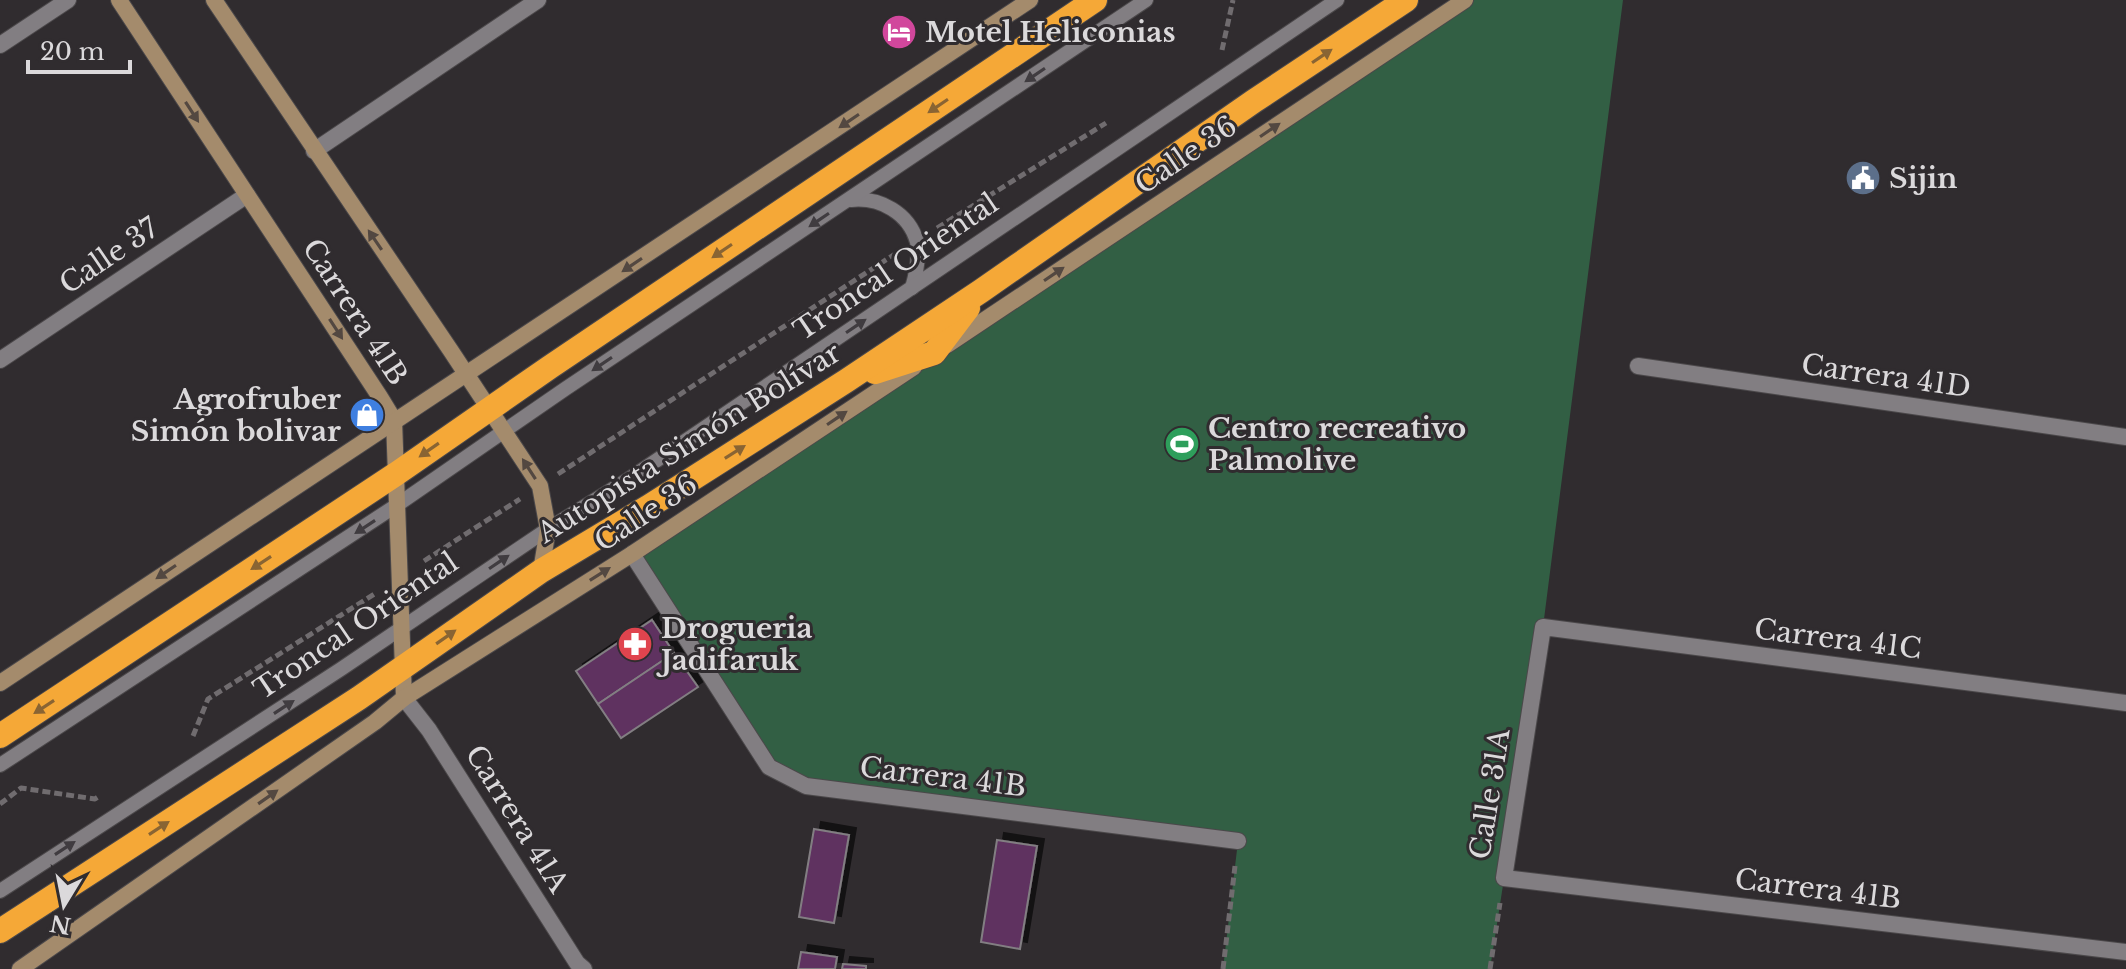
<svg xmlns="http://www.w3.org/2000/svg" width="2126" height="969" font-family="'Libre Baskerville',serif">
  <style>
    .green { fill: #325f44 }
    .building { fill: #5e3060; stroke: #827e82; stroke-width: 2; filter: url(#shadow) }
    .lines { fill: none; stroke-linecap: round; stroke-linejoin: round }
    .lane-casing { stroke: #4b484a; stroke-width: 16 }
    .street-casing { stroke: #4b484a; stroke-width: 18 }
    .secondary-casing { stroke: #4b484a; stroke-width: 18 }
    .highway-casing { stroke: #4b484a; stroke-width: 26 }
    .path { stroke: #706c6f; stroke-width: 5; stroke-dasharray: 8 4; stroke-linecap: butt }
    .lane { stroke: #827e82; stroke-width: 14 }
    .street { stroke: #827e82; stroke-width: 16 }
    .secondary { stroke: #a48b6c; stroke-width: 16 }
    .highway { stroke: #f5a837; stroke-width: 24 }
    .oneway { fill: #896433 }
    .oneway2 { fill: #403c40 }
    .oneway3 { fill: #534841 }
    .labels { text-anchor: middle; dominant-baseline: central; stroke-width: 6; stroke-linejoin: round; paint-order: stroke }
    .poi-label { font-size: 28px; font-weight: bold; fill: #dbd9db; stroke: #302c2f; text-anchor: start }
    .street-label { font-size: 28px; fill: #dbd9db; stroke: #302c2f }
  </style>
  <defs>
    <filter id="shadow"><feDropShadow dx="7" dy="-7" stdDeviation="0" flood-color="#0009"/></filter>
  </defs>
  <rect width="100%" height="100%" fill="#302c2f"/>
  <path class="green" d="M1465,0H1623L1543,627L1490,969H1223L1238,841L806,786L769,767L632,554Z"/>
  <g class="building">
    <path d="M652,620L674,653L598,704L576,671Z"/>
    <path d="M674,653L698,687L621,738L598,704Z"/>
    <path d="M814,829L849,835L834,923L799,917Z"/>
    <path d="M997,840L1037,846L1020,949L981,942Z"/>
    <path d="M801,952L837,957L835,969H798Z"/>
    <path d="M843,964L866,966V969H842Z"/>
  </g>
  <g class="lines">
    <defs>
      <g id="lane">
        <path d="M851,200C880,197 909,213 917,242C920,257 916,274 912,288"/>
        <path d="M0,765L397,505L565,389L1146,0"/>
        <path d="M0,891L341,669L548,529L629,479L1337,0"/>
      </g>
      <g id="street">
        <path d="M0,45L68,0"/>
        <path d="M314,151L538,0"/>
        <path d="M0,360L247,195"/>
        <path d="M1638,366L2126,437"/>
        <path d="M632,554L769,767L806,786L1238,841"/>
        <path d="M404,698L429,730L577,963L584,969"/>
        <path d="M2126,703L1543,627L1504,878L2126,952"/>
      </g>
      <g id="secondary">
        <path d="M119,0L380,397L394,420L404,698"/>
        <path d="M214,0L451,351L540,486L548,529L541,571"/>
        <path d="M947,345L1465,0"/>
        <path d="M0,683C342,453 687,228 1030,0"/>
        <path d="M20,969L375,722L404,698L632,554L914,367"/>
      </g>
      <g id="highway">
        <path d="M875,372L934,353L968,308"/>
        <path d="M0,736L396,474L550,367L1095,0"/>
        <path d="M0,931L359,698L541,571L648,507L846,381L981,291L1254,101L1406,0"/>
      </g>
    </defs>
    <use href="#lane" class="lane-casing"/>
    <use href="#street" class="street-casing"/>
    <use href="#secondary" class="secondary-casing"/>
    <use href="#highway" class="highway-casing"/>
    <g class="path">
      <path d="M1222,50L1233,0"/>
      <path d="M937,228L1106,123"/>
      <path d="M558,474L895,254"/>
      <path d="M424,561L520,499"/>
      <path d="M193,736L208,699L376,593"/>
      <path d="M0,804L21,788L95,799L98,797"/>
      <path d="M1223,969L1235,866"/>
      <path d="M1490,969L1500,903"/>
    </g>
    <use href="#lane" class="lane"/>
    <use href="#street" class="street"/>
    <use href="#secondary" class="secondary"/>
    <use href="#highway" class="highway"/>
  </g>
  <defs><path id="oneway-solid" d="M-6-.8H1V-3.2L6.5 0L1 3.2V.8H-6Z" transform="scale(2)"/></defs>
  <g class="oneway">
    <use href="#oneway-solid" transform="translate(1322 56) rotate(-34)"/>
    <use href="#oneway-solid" transform="translate(938 106) rotate(146)"/>
    <use href="#oneway-solid" transform="translate(722 251) rotate(146)"/>
    <use href="#oneway-solid" transform="translate(429 450) rotate(145)"/>
    <use href="#oneway-solid" transform="translate(735 452) rotate(-32)"/>
    <use href="#oneway-solid" transform="translate(261 563) rotate(147)"/>
    <use href="#oneway-solid" transform="translate(446 637) rotate(-35)"/>
    <use href="#oneway-solid" transform="translate(44 707) rotate(147)"/>
    <use href="#oneway-solid" transform="translate(159 828) rotate(-33)"/>
  </g>
  <g class="oneway2">
    <use href="#oneway-solid" transform="translate(1035 75) rotate(146)"/>
    <use href="#oneway-solid" transform="translate(819 220) rotate(146)"/>
    <use href="#oneway-solid" transform="translate(856 326) rotate(-34)"/>
    <use href="#oneway-solid" transform="translate(602 364) rotate(146)"/>
    <use href="#oneway-solid" transform="translate(365 527) rotate(147)"/>
    <use href="#oneway-solid" transform="translate(499 562) rotate(-34)"/>
    <use href="#oneway-solid" transform="translate(284 707) rotate(-33)"/>
    <use href="#oneway-solid" transform="translate(65 848) rotate(-33)"/>
  </g>
  <g class="oneway3">
    <use href="#oneway-solid" transform="translate(192 112) rotate(57)"/>
    <use href="#oneway-solid" transform="translate(849 121) rotate(146)"/>
    <use href="#oneway-solid" transform="translate(1270 130) rotate(-34)"/>
    <use href="#oneway-solid" transform="translate(375 240) rotate(-124)"/>
    <use href="#oneway-solid" transform="translate(632 265) rotate(146)"/>
    <use href="#oneway-solid" transform="translate(1054 274) rotate(-34)"/>
    <use href="#oneway-solid" transform="translate(336 329) rotate(57)"/>
    <use href="#oneway-solid" transform="translate(837 418) rotate(-34)"/>
    <use href="#oneway-solid" transform="translate(529 469) rotate(-123)"/>
    <use href="#oneway-solid" transform="translate(166 572) rotate(146)"/>
    <use href="#oneway-solid" transform="translate(600 574) rotate(-32)"/>
    <use href="#oneway-solid" transform="translate(268 797) rotate(-35)"/>
  </g>
  <defs>
    <symbol id="hotel-disc" viewBox="-11 -11 22 22"><circle r="9.5" fill="#d1479c" stroke="#302c2f"/><path d="M-6-4.5h1.5V1H6V5H4.5V3h-9V5H-6ZM-4 0a1.8 1.8 0 1 1 3.6 0ZM.5 0V-2.5h3Q6-2.5 6 0Z" fill="#fff"/></symbol>
    <symbol id="civic-disc" viewBox="-11 -11 22 22"><circle r="9.5" fill="#5c6f8a" stroke="#302c2f"/><path d="M-.6-6.5H3V-4.5H.6V-3L4-1V1h2V6H-6V1h2V-1L-.6-3ZM-1.2 2.5V6h2.4V2.5Z" fill="#fff"/></symbol>
    <symbol id="shop-disc" viewBox="-11 -11 22 22"><circle r="9.5" fill="#3f7fe0" stroke="#302c2f"/><path d="M-5-2.5h2.3a2.7 3.5 0 0 1 5.4 0H5L5.5 6h-11ZM-1.5-2.5h3a1.5 2.3 0 0 0-3 0Z" fill="#fff"/></symbol>
    <symbol id="stadium-disc" viewBox="-11 -11 22 22"><circle r="9.5" fill="#2e9e5b" stroke="#302c2f"/><path d="M0-5a6.5 5 0 1 0 0 10a6.5 5 0 1 0 0-10ZM-3.5-1.8h7v3.6h-7Z" fill="#fff"/></symbol>
    <symbol id="pharmacy-disc" viewBox="-11 -11 22 22"><circle r="9.5" fill="#e0444e" stroke="#302c2f"/><path d="M-2-6h4v4h4v4h-4v4h-4v-4h-4v-4h4Z" fill="#fff"/></symbol>
  </defs>
  <g fill-rule="evenodd">
    <use href="#hotel-disc" x="879" y="12" width="40" height="40"/>
    <use href="#civic-disc" x="1843" y="158" width="40" height="40"/>
    <use href="#shop-disc" x="347" y="395" width="40" height="40"/>
    <use href="#stadium-disc" x="1162" y="424" width="40" height="40"/>
    <use href="#pharmacy-disc" x="615" y="624" width="40" height="40"/>
  </g>
  <g class="labels">
    <g class="poi-label">
      <text x="925" y="32">Motel Heliconias</text>
      <text x="1889" y="178">Sijin</text>
      <text x="341" y="399" text-anchor="end">Agrofruber<tspan x="341" dy="32">Simón bolivar</tspan></text>
      <text x="1208" y="428">Centro recreativo<tspan x="1208" dy="32">Palmolive</tspan></text>
      <text x="661" y="628">Drogueria<tspan x="661" dy="32">Jadifaruk</tspan></text>
    </g>
    <g class="street-label">
      <text transform="translate(1186 155) rotate(-34)">Calle 36</text>
      <text transform="translate(109 256) rotate(-34)">Calle 37</text>
      <text transform="translate(896 267) rotate(-34)">Troncal Oriental</text>
      <text transform="translate(355 312) rotate(57)">Carrera 41B</text>
      <text transform="translate(1886 376) rotate(8)">Carrera 41D</text>
      <text transform="translate(689 443) rotate(-32)">Autopista Simón Bolívar</text>
      <text transform="translate(646 513) rotate(-33)">Calle 36</text>
      <text transform="translate(356 626) rotate(-34)">Troncal Oriental</text>
      <text transform="translate(1838 639) rotate(7)">Carrera 41C</text>
      <text transform="translate(943 777) rotate(7)">Carrera 41B</text>
      <text transform="translate(1490 794) rotate(-81)">Calle 31A</text>
      <text transform="translate(517 819) rotate(58)">Carrera 41A</text>
      <text transform="translate(1818 889) rotate(7)">Carrera 41B</text>
    </g>
  </g>
  <g transform="translate(64 905) rotate(190)" stroke="#302c2f" stroke-width="6" paint-order="stroke">
  <path d="M0-6L14 30L0 20L-14 30Z" fill="#dbd9db"/>
  <text y="-12" font-size="22" font-weight="bold" text-anchor="middle" fill="#dbd9db">N</text>
  </g>
  <path d="M28 60v12h102v-12" fill="none" stroke="#dbd9db" stroke-width="4"/>
  <text x="40" y="60" font-size="24" fill="#dbd9db" stroke="#302c2f" stroke-width="6" paint-order="stroke">20 m</text>
</svg>
